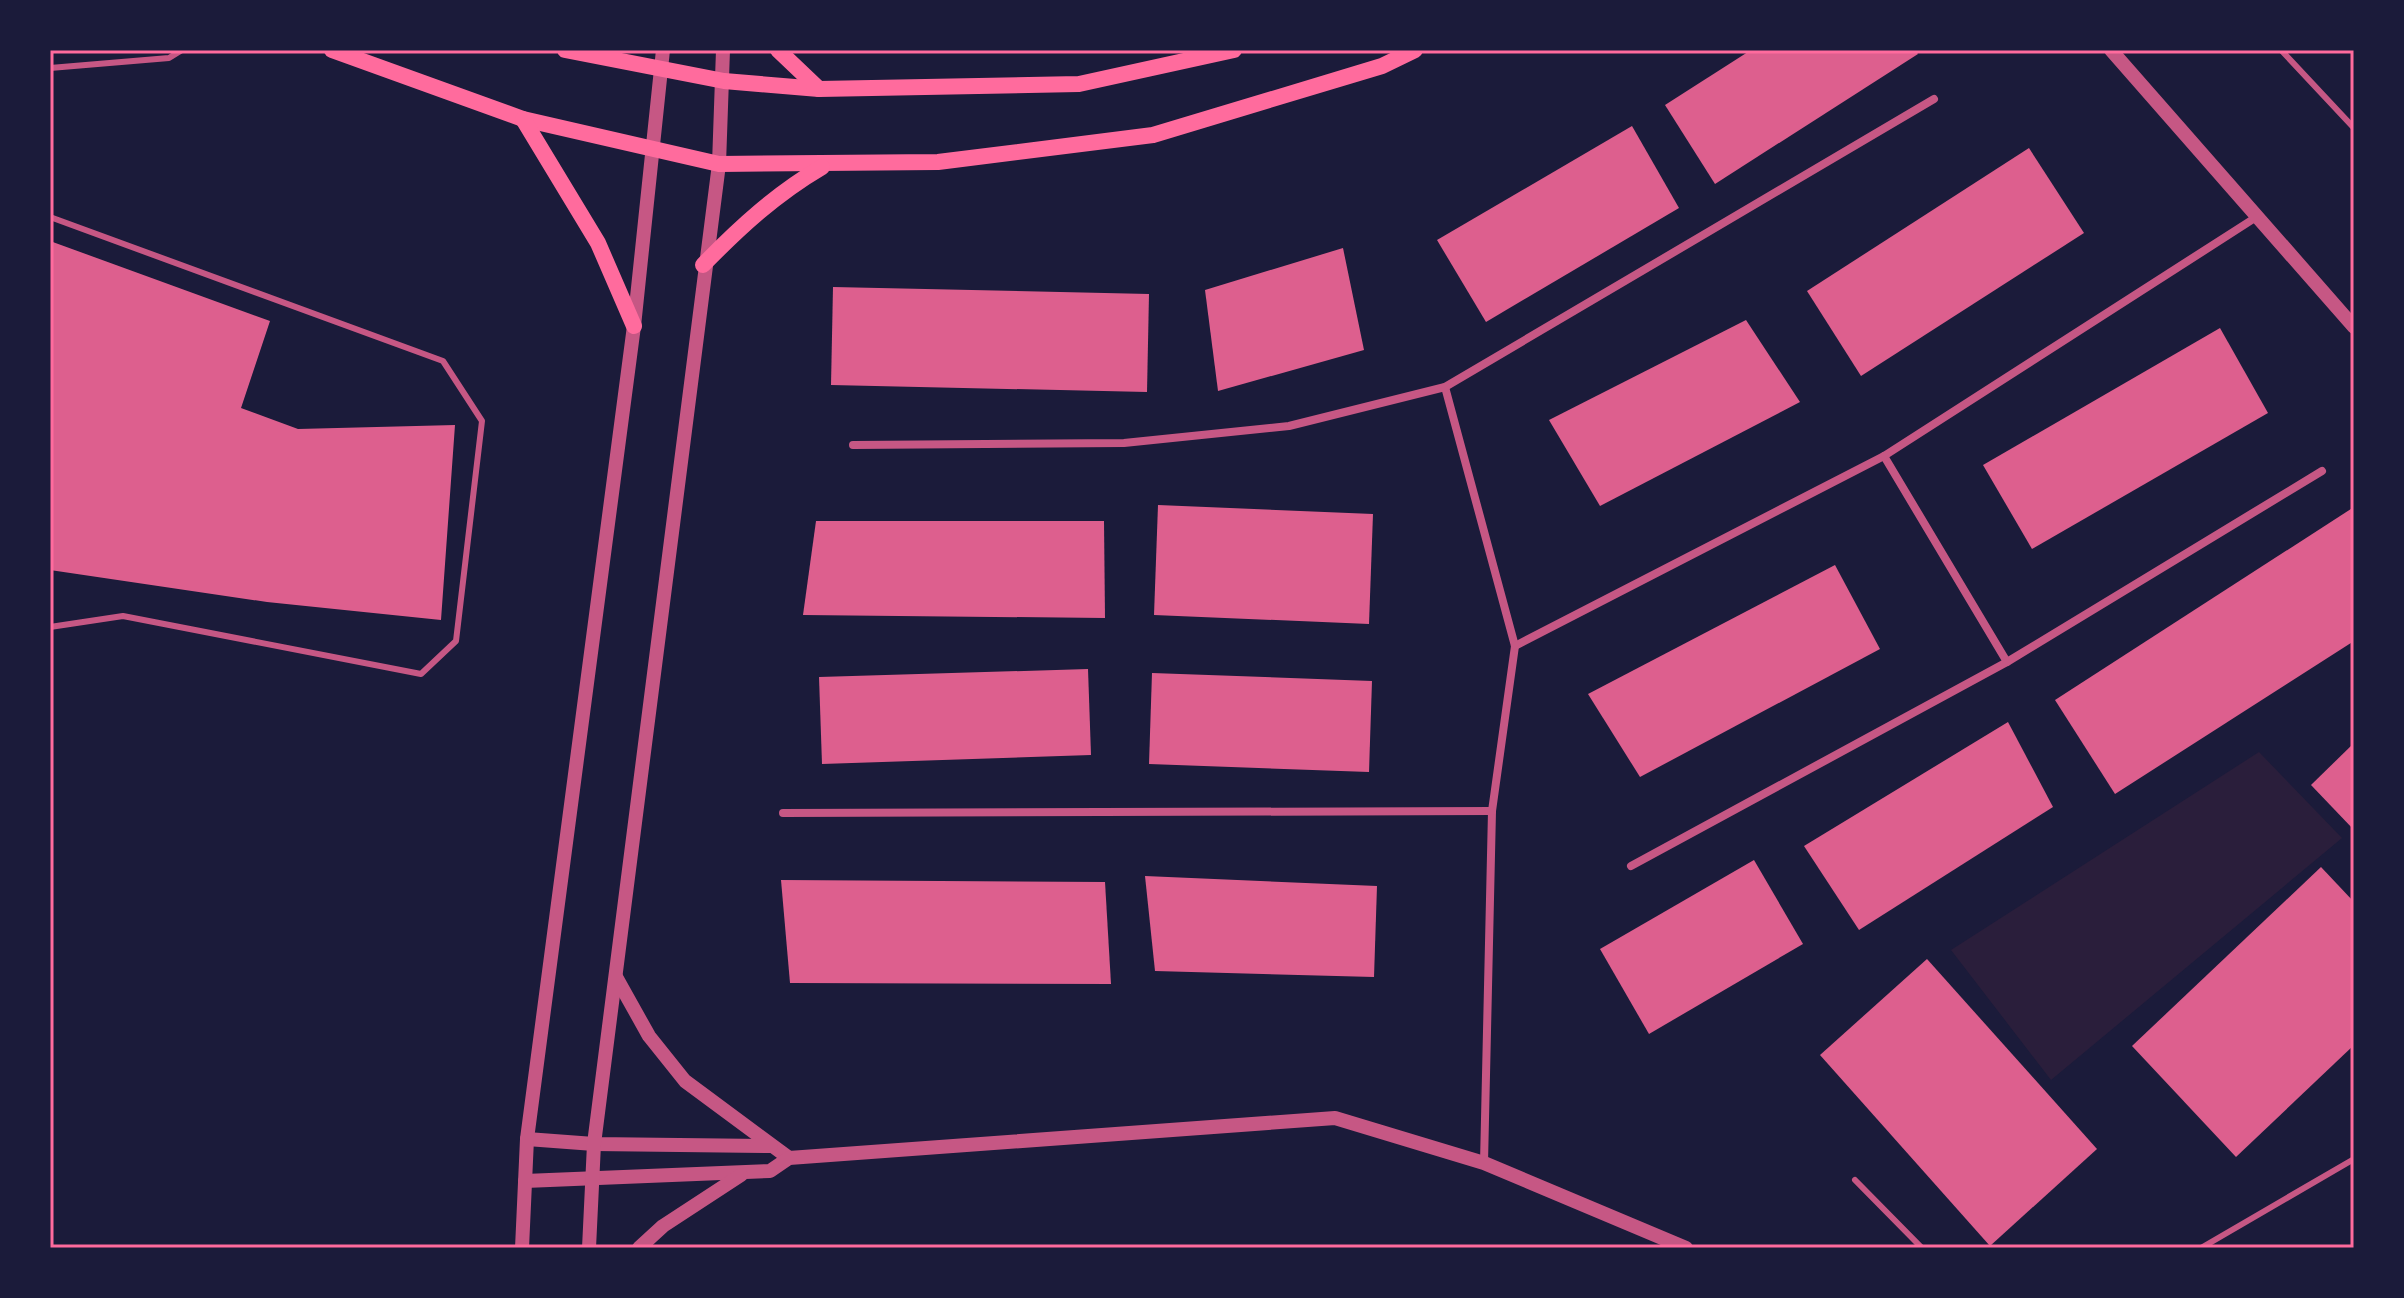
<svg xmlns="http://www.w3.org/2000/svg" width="2404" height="1298" font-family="'Varela Round',sans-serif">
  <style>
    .green { fill: #2a1e3b }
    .building { fill: #dd5f8e }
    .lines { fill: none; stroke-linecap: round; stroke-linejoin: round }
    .service { stroke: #c65784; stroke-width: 6 }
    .minor { stroke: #c65784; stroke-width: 8 }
    .tertiary { stroke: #c65784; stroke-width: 14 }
    .secondary { stroke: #ff6b9d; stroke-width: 16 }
    .neatline { fill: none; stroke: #ff6b9d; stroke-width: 3 }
  </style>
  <rect width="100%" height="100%" fill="#1b1b3a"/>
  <path class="green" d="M2259,752L2342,838L2051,1080L1951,950Z"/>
  <g class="building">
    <path d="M1751,50H1915L1918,54L1715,184L1665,105Z"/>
    <path d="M1632,126L1679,208L1486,322L1437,240Z"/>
    <path d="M2029,148L2084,233L1861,376L1807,291Z"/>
    <path d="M50,241L270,321L241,408L298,429L455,425L441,620L267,602L50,570Z"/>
    <path d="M1343,248L1364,350L1218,391L1205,290Z"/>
    <path d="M833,287L1149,294L1147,392L831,385Z"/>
    <path d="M1746,320L1800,402L1600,506L1549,420Z"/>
    <path d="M2220,328L2268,413L2032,549L1983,465Z"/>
    <path d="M1158,505L1373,514L1369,624L1154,615Z"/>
    <path d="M2354,507V641L2115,794L2055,700Z"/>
    <path d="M816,521H1104L1105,618L803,615Z"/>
    <path d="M1835,565L1880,649L1640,777L1588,694Z"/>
    <path d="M1088,669L1091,755L822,764L819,677Z"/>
    <path d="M1152,673L1372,681L1369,772L1149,764Z"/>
    <path d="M2008,722L2053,807L1859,930L1804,846Z"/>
    <path d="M2354,743V830L2311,785Z"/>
    <path d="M1754,860L1803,944L1649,1034L1600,949Z"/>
    <path d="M2321,867L2354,902V1045L2236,1157L2132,1046Z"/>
    <path d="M1145,876L1377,886L1374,977L1155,971Z"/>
    <path d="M781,880L1105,882L1111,984L790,983Z"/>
    <path d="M1927,959L2097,1149L1990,1246L1820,1055Z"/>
  </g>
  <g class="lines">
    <g class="service">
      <path d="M2281,50L2354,128"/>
      <path d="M50,68L169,58L182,50"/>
      <path d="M50,217L443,361L482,421L456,641L421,674L123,616L50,627"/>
      <path d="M1855,1180L1922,1248"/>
      <path d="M2201,1248L2354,1159"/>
    </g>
    <g class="minor">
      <path d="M1445,387L1515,646L1492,811L1484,1163"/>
      <path d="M853,445L1124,443L1289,426L1445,387L1934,99"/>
      <path d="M1884,456L2007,662"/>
      <path d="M1515,646L1884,456L2258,216"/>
      <path d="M783,813L1492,811"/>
      <path d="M1631,866L2007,662L2322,471"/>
    </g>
    <g class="tertiary">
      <path d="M2111,50L2354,327"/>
      <path d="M616,977L649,1036L685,1081L789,1158"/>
      <path d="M527,1139L594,1144L771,1146"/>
      <path d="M525,1181L770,1171L789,1158L1335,1118L1484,1163L1686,1248"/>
      <path d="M522,1248L527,1139L634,326L663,50"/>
      <path d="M589,1248L594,1144L719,164L723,50"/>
      <path d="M639,1248L663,1226L741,1175"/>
    </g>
    <g class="secondary">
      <path d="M332,50L523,119L719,164L938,162L1153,135L1382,66L1415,50"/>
      <path d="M565,50L724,81L819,89L1079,84L1234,50"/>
      <path d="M778,50L819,89"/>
      <path d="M523,119L598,243L634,326"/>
      <path d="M703,265C740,227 776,194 822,167"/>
    </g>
  </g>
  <rect width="2404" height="1298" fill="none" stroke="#1b1b3a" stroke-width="104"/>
  <rect x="52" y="52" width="2300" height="1194" class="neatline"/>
</svg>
